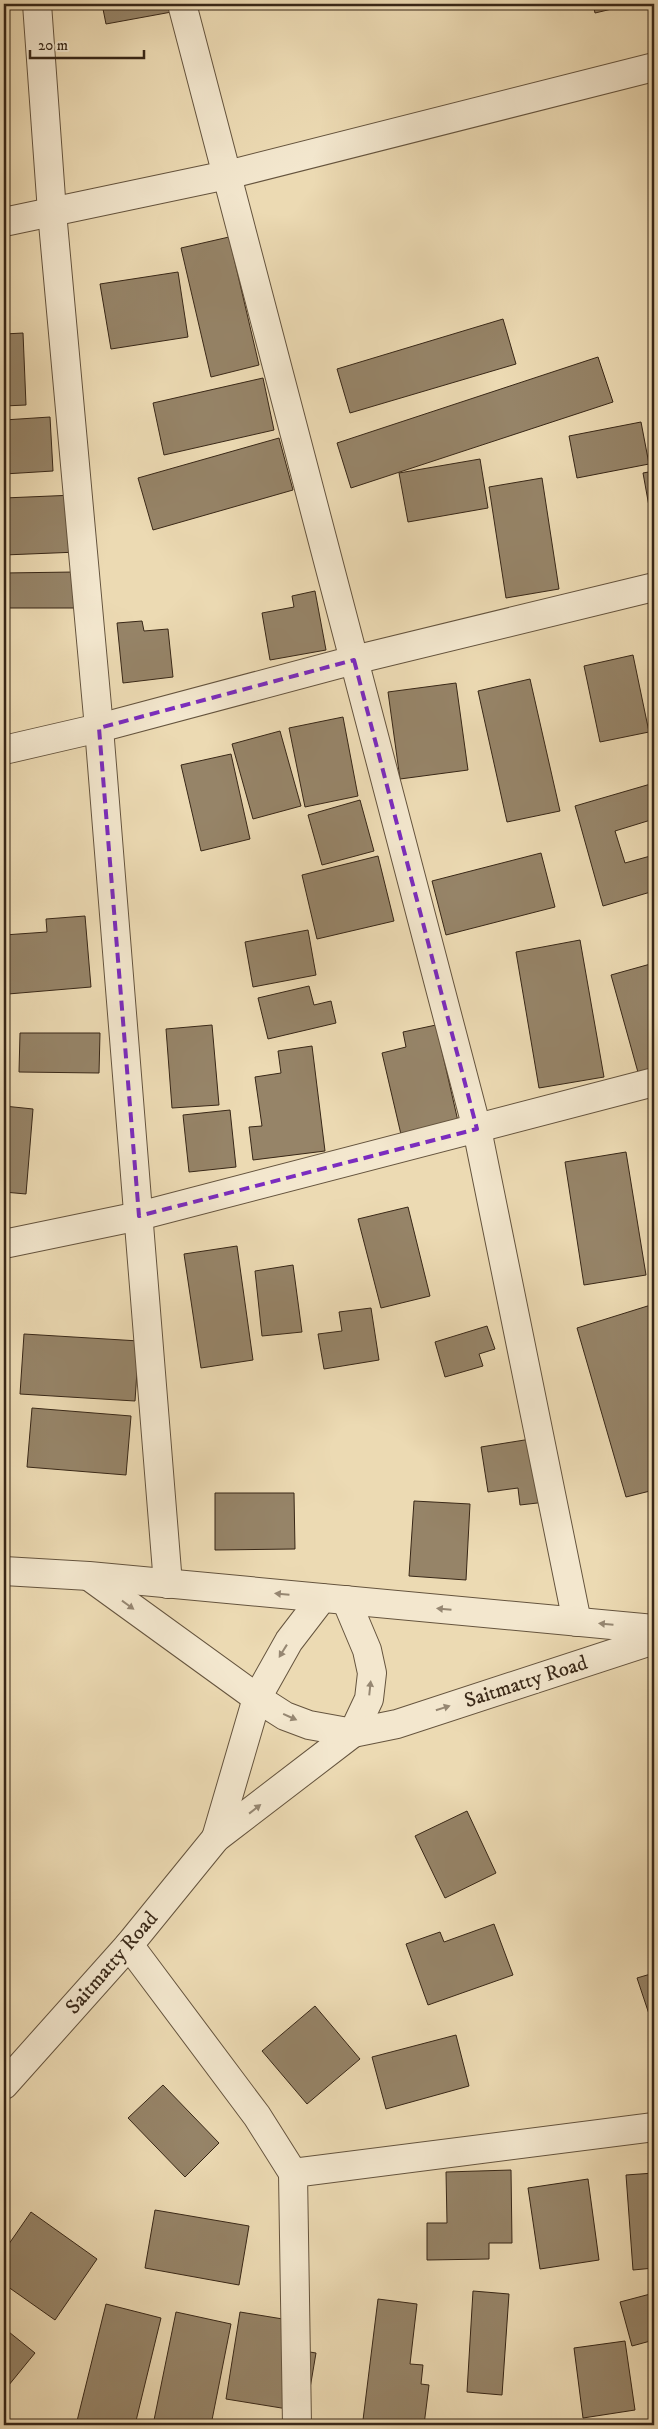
<svg xmlns="http://www.w3.org/2000/svg" width="658" height="2429" font-family="'IM FELL DW Pica',serif">
  <style>
    .building { fill: #968468; stroke: #382717 }
    .lines { fill: none; stroke-linecap: round; stroke-linejoin: round }
    .minor-casing { stroke: #65543e; stroke-width: 30 }
    .tertiary-casing { stroke: #65543e; stroke-width: 30 }
    .minor { stroke: #f3e7ce; stroke-width: 28 }
    .tertiary { stroke: #f3e7ce; stroke-width: 28 }
    .oneway { fill: #968772 }
    .marked { fill: none; stroke: #7b2cbf; stroke-width: 4; stroke-dasharray: 10 6; stroke-linejoin: round }
    .labels { text-anchor: middle; dominant-baseline: central; stroke-width: 5; stroke-linejoin: round; paint-order: stroke }
    .street-label { font-size: 21px; fill: #382717; stroke: #f3e7ce }
  </style>
  <rect width="100%" height="100%" fill="#ecdab3"/>
  <filter id="stains"><feTurbulence type="fractalNoise" baseFrequency=".004" numOctaves="4"/><feColorMatrix values="0 0 0 0 .2 0 0 0 0 .09 0 0 0 0 .02 0 0 0 .5 -.17"/></filter>
  <radialGradient id="worn" r=".72"><stop offset=".6" stop-color="#630" stop-opacity="0"/><stop offset="1" stop-color="#630" stop-opacity=".3"/></radialGradient>
  <g class="building">
    <path d="M102,4H175L177,11L106,24Z"/>
    <path d="M233,4H252L234,9Z"/>
    <path d="M593,4H633L595,13Z"/>
    <path d="M229,237L259,365L211,377L181,248Z"/>
    <path d="M178,272L188,337L111,349L100,284Z"/>
    <path d="M503,319L516,364L350,413L337,369Z"/>
    <path d="M23,333L26,405L4,406V334Z"/>
    <path d="M598,357L613,402L351,488L337,443Z"/>
    <path d="M263,378L274,430L164,455L153,403Z"/>
    <path d="M50,417L53,471L4,474V420Z"/>
    <path d="M641,422L649,464L577,478L569,436Z"/>
    <path d="M279,438L293,490L153,530L138,478Z"/>
    <path d="M480,459L488,508L408,522L399,473Z"/>
    <path d="M654,471V534L643,473Z"/>
    <path d="M542,478L559,589L506,598L489,487Z"/>
    <path d="M75,495L78,552L4,555V498Z"/>
    <path d="M74,572V608H4V573Z"/>
    <path d="M315,591L326,650L270,660L262,613L294,607L292,596Z"/>
    <path d="M142,621L144,631L168,629L173,677L123,683L117,623Z"/>
    <path d="M654,646V676L649,647Z"/>
    <path d="M633,655L649,732L600,742L584,666Z"/>
    <path d="M530,679L560,811L507,822L478,691Z"/>
    <path d="M456,683L468,770L400,779L388,692Z"/>
    <path d="M343,717L358,796L305,807L289,728Z"/>
    <path d="M280,731L301,806L253,819L232,744Z"/>
    <path d="M231,754L250,839L201,851L181,765Z"/>
    <path d="M654,783V819L615,831L625,863L654,855V891L603,906L575,806Z"/>
    <path d="M360,800L374,851L322,865L308,815Z"/>
    <rect x="4" y="832" width="1" height="94"/>
    <path d="M541,853L555,907L446,935L432,881Z"/>
    <path d="M378,856L394,921L317,939L302,875Z"/>
    <path d="M85,916L91,987L8,994L4,935L47,932L46,919Z"/>
    <path d="M308,930L316,975L253,987L245,942Z"/>
    <path d="M580,940L604,1077L539,1088L516,952Z"/>
    <path d="M654,963V1072L639,1076L611,975Z"/>
    <path d="M309,986L314,1005L331,1001L336,1023L268,1039L258,998Z"/>
    <path d="M212,1025L219,1105L172,1108L166,1029Z"/>
    <path d="M436,1025L460,1130L403,1143L382,1053L406,1047L403,1032Z"/>
    <path d="M20,1033H100L99,1073L19,1072Z"/>
    <path d="M312,1046L325,1151L253,1160L249,1127L262,1126L255,1077L281,1073L278,1051Z"/>
    <path d="M4,1106L33,1109L26,1194L4,1192Z"/>
    <path d="M230,1110L236,1167L189,1172L183,1115Z"/>
    <path d="M626,1152L646,1275L584,1285L565,1162Z"/>
    <path d="M408,1207L430,1296L381,1308L358,1219Z"/>
    <path d="M237,1246L253,1360L201,1368L184,1254Z"/>
    <path d="M293,1265L302,1332L262,1336L255,1271Z"/>
    <path d="M654,1304V1490L626,1497L577,1328Z"/>
    <path d="M371,1308L379,1360L324,1369L318,1334L342,1331L339,1312Z"/>
    <path d="M487,1326L495,1349L479,1354L483,1366L445,1377L435,1342Z"/>
    <path d="M24,1334L139,1341L135,1401L20,1394Z"/>
    <path d="M32,1408L131,1416L126,1475L27,1467Z"/>
    <path d="M537,1438L546,1502L520,1505L518,1488L488,1492L481,1447Z"/>
    <path d="M215,1493H294L295,1549L215,1550Z"/>
    <path d="M414,1501L470,1504L466,1580L409,1576Z"/>
    <path d="M467,1811L496,1873L445,1898L415,1836Z"/>
    <path d="M494,1924L513,1975L428,2005L406,1944L440,1932L444,1942Z"/>
    <path d="M654,1973V2029L637,1978Z"/>
    <path d="M315,2006L360,2059L307,2104L262,2051Z"/>
    <path d="M456,2035L469,2086L386,2109L372,2057Z"/>
    <path d="M654,2041V2060L649,2042Z"/>
    <path d="M163,2085L219,2143L185,2177L128,2118Z"/>
    <path d="M511,2170L512,2243H489V2259L427,2260V2223H447L446,2172Z"/>
    <path d="M654,2173V2268L633,2270L626,2175Z"/>
    <path d="M588,2179L599,2260L540,2269L528,2188Z"/>
    <path d="M155,2210L249,2226L239,2285L145,2268Z"/>
    <path d="M31,2212L97,2259L55,2320L4,2284V2251Z"/>
    <path d="M473,2291L509,2294L502,2395L467,2392Z"/>
    <path d="M654,2293V2340L632,2346L620,2302Z"/>
    <path d="M378,2299L417,2304L410,2364L423,2365L421,2384L429,2385L424,2425H401L363,2420Z"/>
    <path d="M106,2304L161,2318L135,2425H95L77,2421Z"/>
    <path d="M176,2312L231,2324L211,2425H153Z"/>
    <path d="M240,2312L295,2321L291,2349L316,2353L306,2412L226,2399Z"/>
    <path d="M4,2328L35,2353L4,2391Z"/>
    <path d="M625,2341L635,2410L583,2418L574,2348Z"/>
  </g>
  <g class="lines">
    <defs>
      <g id="minor">
        <path d="M37,4L52,212L99,728L168,1584"/>
        <path d="M182,4L477,1129L577,1622"/>
        <path d="M4,222L227,175L654,67"/>
        <path d="M4,750L99,728L354,660L654,587"/>
        <path d="M4,1244L139,1216L654,1082"/>
        <path d="M216,1838L257,1698L289,1641L322,1598"/>
        <path d="M129,1945L257,2116L293,2173"/>
        <path d="M4,2085L129,1945L216,1838L353,1733L369,1699L372,1673L367,1650L346,1600"/>
        <path d="M297,2425L293,2173L654,2127"/>
      </g>
      <g id="tertiary">
        <path d="M4,1571L89,1576L654,1629"/>
        <path d="M90,1577L257,1698L285,1716L309,1725L353,1733L397,1724L654,1640"/>
      </g>
    </defs>
    <use href="#minor" class="minor-casing"/>
    <use href="#tertiary" class="tertiary-casing"/>
    <use href="#minor" class="minor"/>
    <use href="#tertiary" class="tertiary"/>
  </g>
  <defs><path id="oneway-solid" d="M-6-.8H1V-3.2L6.5 0L1 3.2V.8H-6Z" transform="scale(1.25)"/></defs>
  <g class="oneway">
    <use href="#oneway-solid" transform="translate(282 1594) rotate(-175)"/>
    <use href="#oneway-solid" transform="translate(128 1605) rotate(36)"/>
    <use href="#oneway-solid" transform="translate(444 1609) rotate(-175)"/>
    <use href="#oneway-solid" transform="translate(606 1624) rotate(-175)"/>
    <use href="#oneway-solid" transform="translate(283 1651) rotate(122)"/>
    <use href="#oneway-solid" transform="translate(370 1688) rotate(-84)"/>
    <use href="#oneway-solid" transform="translate(443 1708) rotate(-18)"/>
    <use href="#oneway-solid" transform="translate(290 1717) rotate(24)"/>
    <use href="#oneway-solid" transform="translate(255 1809) rotate(-38)"/>
  </g>
  <path class="marked" d="M354,660L477,1129L139,1216L99,728Z"/>
  <g class="labels">
    <g class="street-label">
      <text transform="translate(526 1682) rotate(-18)">Saitmatty Road</text>
      <text transform="translate(112 1963) rotate(-49)">Saitmatty Road</text>
    </g>
  </g>
  <rect width="658" height="2429" fill="none" stroke="#ecdab3" stroke-width="20"/>
  <rect x="5" y="5" width="648" height="2419" fill="none" stroke="#382717" stroke-width="2.5"/>
  <rect x="10" y="10" width="638" height="2409" fill="none" stroke="#382717"/>
  <path d="M30 50v8h114v-8" fill="none" stroke="#382717" stroke-width="2.5"/>
  <text x="38" y="50" font-size="15" fill="#382717" stroke="#f3e7ce" stroke-width="4" paint-order="stroke">20 m</text>
  <rect width="100%" height="100%" filter="url(#stains)"/>
  <rect width="100%" height="100%" fill="url(#worn)"/>
</svg>
